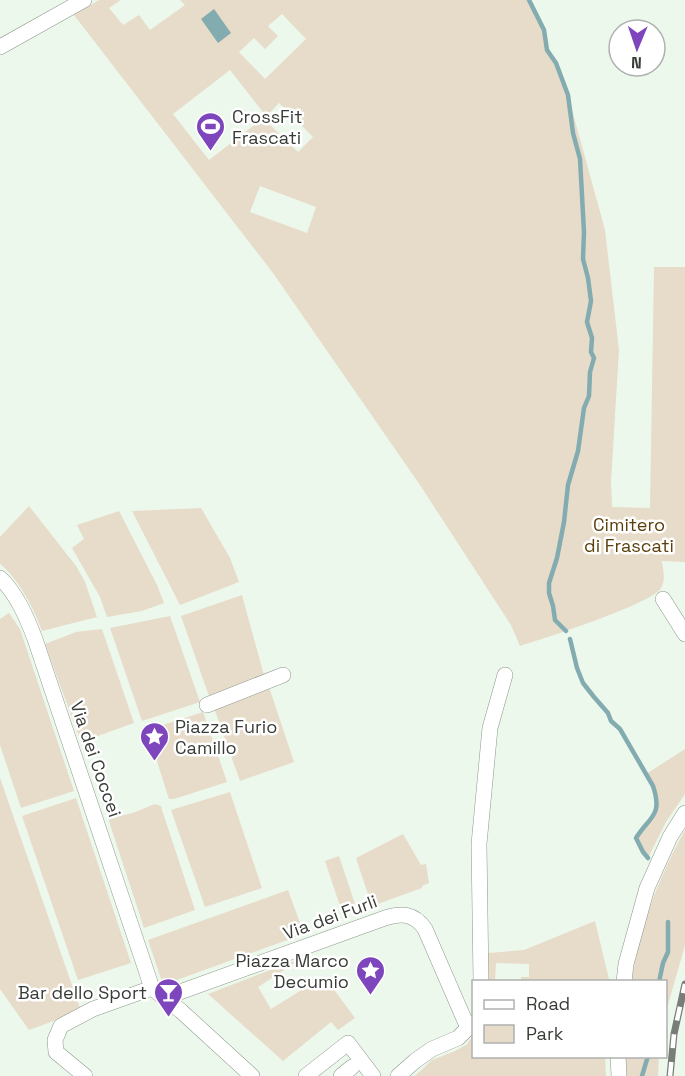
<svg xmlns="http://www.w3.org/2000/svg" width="685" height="1076" font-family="'Space Grotesk',sans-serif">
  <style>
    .green { fill: #e7dbc9; fill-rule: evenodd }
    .water { fill: #83acb1 }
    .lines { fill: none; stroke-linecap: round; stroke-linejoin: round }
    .stream { stroke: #83acb1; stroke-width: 4.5 }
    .minor-casing { stroke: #8d978c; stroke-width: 16 }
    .minor { stroke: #fff; stroke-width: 15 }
    .rail-casing { stroke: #787e77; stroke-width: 7 }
    .rail { stroke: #fff; stroke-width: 4.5; stroke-dasharray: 14; stroke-linecap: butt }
    .labels { text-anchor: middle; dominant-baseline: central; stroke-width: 5; stroke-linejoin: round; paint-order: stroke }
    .poi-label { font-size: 18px; fill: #383c37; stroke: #fff; text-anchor: start }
    .park-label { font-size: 18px; fill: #5b400c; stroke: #fff }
    .street-label { font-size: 18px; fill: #383c37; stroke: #fff }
  </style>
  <rect width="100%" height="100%" fill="#edf8ec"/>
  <g class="green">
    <path d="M99,0H121L109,8L123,25L139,15L150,30L185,5L180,0H529L544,30L547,50L556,63L568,95L605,230L619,350L611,481L612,507L650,508L654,267H685V562L662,561C663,571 666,579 661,588C652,604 542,639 520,646L511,625L420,485L273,273L74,15ZM282,14L306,39L265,79L239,52L254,38L265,49L278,36L268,26ZM230,70L266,116L209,160L173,114ZM279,103L313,137L298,152L264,119ZM260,186L316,207L307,233L250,212Z"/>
    <path d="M29,506L76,566L85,582L97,617L42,631C35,610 18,578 0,564V537Z"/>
    <path d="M201,508L230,558L239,582L180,605L132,511Z"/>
    <path d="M119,511L157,585L164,603L142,611L107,617L100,597L72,548L84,539L77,525Z"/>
    <path d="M242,595L265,679L210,699L181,616Z"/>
    <path d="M9,613L20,629L74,791L21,808L0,745V619Z"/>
    <path d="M170,616L200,702L142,721L110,628Z"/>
    <path d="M102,629L134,723L81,742L45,644L76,632Z"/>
    <path d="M269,687L294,762L240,781L213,705Z"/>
    <path d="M203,712L227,782L174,799H169L147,730Z"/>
    <path d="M685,749V794L666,822L648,858L643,852L636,838C641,831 647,826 652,819C660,805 656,787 646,774Z"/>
    <path d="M0,778L81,1011L29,1030L0,989Z"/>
    <path d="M230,792L262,888L205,907L171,810Z"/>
    <path d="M76,798L131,963L78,980L22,816Z"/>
    <path d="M155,804L161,806L163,813L195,910L144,928L106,812C120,822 141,809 155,804Z"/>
    <path d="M685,830V945L666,1012V982L632,981C639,928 659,877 685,830Z"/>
    <path d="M403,834L421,865L426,864L429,883L422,886V888L372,906L356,858Z"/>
    <path d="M339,856L356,907L342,912L325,861Z"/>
    <path d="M288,890L304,934L163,985L148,940Z"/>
    <path d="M595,921L609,979L614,980L613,982L521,981V977H529V964L496,963L495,981L487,982L488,953L524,950Z"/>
    <path d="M304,957L258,987L271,1009L324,976L355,1018L338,1030L331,1022L283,1061L208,994Z"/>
    <path d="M473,1036L474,1056L605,1057L606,1076H415L432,1060L455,1051L466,1045Z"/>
    <path d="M625,1057H659L658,1076H626Z"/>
  </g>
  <path class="water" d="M214,9L231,33L218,43L201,19Z"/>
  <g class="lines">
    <g class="stream">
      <path d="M529,0L544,30L547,50L556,63L568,95L573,133L580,159L584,232L583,259L588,278L591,301L587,322L592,338L591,352L594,358L590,372L589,396L584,408L578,451L568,485L564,522L557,558L549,583V593L553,606L555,620L566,631"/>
      <path d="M570,639L577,668L583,683L594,697L608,713L611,721L620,729L653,786C663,816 650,816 636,838L643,852L648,858"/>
      <path d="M659,982L663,963L668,952V922"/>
      <path d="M642,1076L648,1056"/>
    </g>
    <defs>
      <g id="minor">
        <path d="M0,47L84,0"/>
        <path d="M0,578C17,594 27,618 35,639L152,988L181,1011L252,1076"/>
        <path d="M663,599L685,634"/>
        <path d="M207,705L283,675"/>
        <path d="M481,982L479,844L490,728L505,675"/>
        <path d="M624,982L626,964L647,888L670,837L685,813"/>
        <path d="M166,997L385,918C402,913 414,913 425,929L468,1028"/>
        <path d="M618,1056L619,1076"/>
        <path d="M85,1076L56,1052L55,1040L61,1026L93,1009L152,988"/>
        <path d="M306,1076L348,1043L373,1076"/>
        <path d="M341,1076L352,1067"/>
        <path d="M398,1076L415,1061L432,1049L458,1038L473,1023"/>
      </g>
    </defs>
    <use href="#minor" class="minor-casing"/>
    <use href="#minor" class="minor"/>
    <defs>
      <path id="rail" d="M670,1076L674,1034L685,984"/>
    </defs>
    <use href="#rail" class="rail-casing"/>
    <use href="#rail" class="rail"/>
  </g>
  <defs>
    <symbol id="stadium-pin" viewBox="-11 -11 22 30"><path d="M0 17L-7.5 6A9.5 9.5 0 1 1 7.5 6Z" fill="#7e46bd" stroke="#fff"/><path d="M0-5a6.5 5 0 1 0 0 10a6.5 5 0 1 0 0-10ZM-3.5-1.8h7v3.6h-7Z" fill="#fff"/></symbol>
    <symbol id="sight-pin" viewBox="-11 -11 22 30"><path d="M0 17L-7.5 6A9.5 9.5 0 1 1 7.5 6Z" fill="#7e46bd" stroke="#fff"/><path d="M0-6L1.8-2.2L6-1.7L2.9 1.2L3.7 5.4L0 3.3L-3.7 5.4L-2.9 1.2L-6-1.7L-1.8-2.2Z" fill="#fff"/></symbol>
    <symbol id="bar-pin" viewBox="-11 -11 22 30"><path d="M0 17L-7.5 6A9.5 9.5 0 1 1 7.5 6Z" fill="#7e46bd" stroke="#fff"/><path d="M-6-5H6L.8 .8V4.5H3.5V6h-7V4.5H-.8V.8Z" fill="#fff"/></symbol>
  </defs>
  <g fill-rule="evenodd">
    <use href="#stadium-pin" x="194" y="110" width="33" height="45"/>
    <use href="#sight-pin" x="138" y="720" width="33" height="45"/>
    <use href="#sight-pin" x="354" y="954" width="33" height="45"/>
    <use href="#bar-pin" x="152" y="976" width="33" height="45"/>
  </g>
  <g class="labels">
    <g class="poi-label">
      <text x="232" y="116">CrossFit<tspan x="232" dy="21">Frascati</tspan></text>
      <text x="175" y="726">Piazza Furio<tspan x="175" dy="21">Camillo</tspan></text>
      <text x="349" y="960" text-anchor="end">Piazza Marco<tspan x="349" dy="21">Decumio</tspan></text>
      <text x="147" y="992" text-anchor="end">Bar dello Sport</text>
    </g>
    <g class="park-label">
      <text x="629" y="524">Cimitero<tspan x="629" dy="21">di Frascati</tspan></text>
    </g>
    <g class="street-label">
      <text transform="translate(96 759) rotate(71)">Via dei Coccei</text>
      <text transform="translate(330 917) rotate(-20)">Via dei Furli</text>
    </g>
  </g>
  <rect x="472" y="980" width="195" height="78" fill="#ffffff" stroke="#afb1af" stroke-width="1.5"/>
  <rect x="484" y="1000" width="30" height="9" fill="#ffffff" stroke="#afb1af" stroke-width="1.5"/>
  <text x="526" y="1010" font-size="18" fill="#383c37">Road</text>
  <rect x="484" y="1025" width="30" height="18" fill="#e7dbc9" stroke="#afb1af" stroke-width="1.5"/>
  <text x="526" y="1040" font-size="18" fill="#383c37">Park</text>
  <g transform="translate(637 48) rotate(182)"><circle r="28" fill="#ffffff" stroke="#afb1af" stroke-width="1.5"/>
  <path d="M0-4.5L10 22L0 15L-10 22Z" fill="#7e46bd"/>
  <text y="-9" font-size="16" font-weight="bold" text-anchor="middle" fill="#383c37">N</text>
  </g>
</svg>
